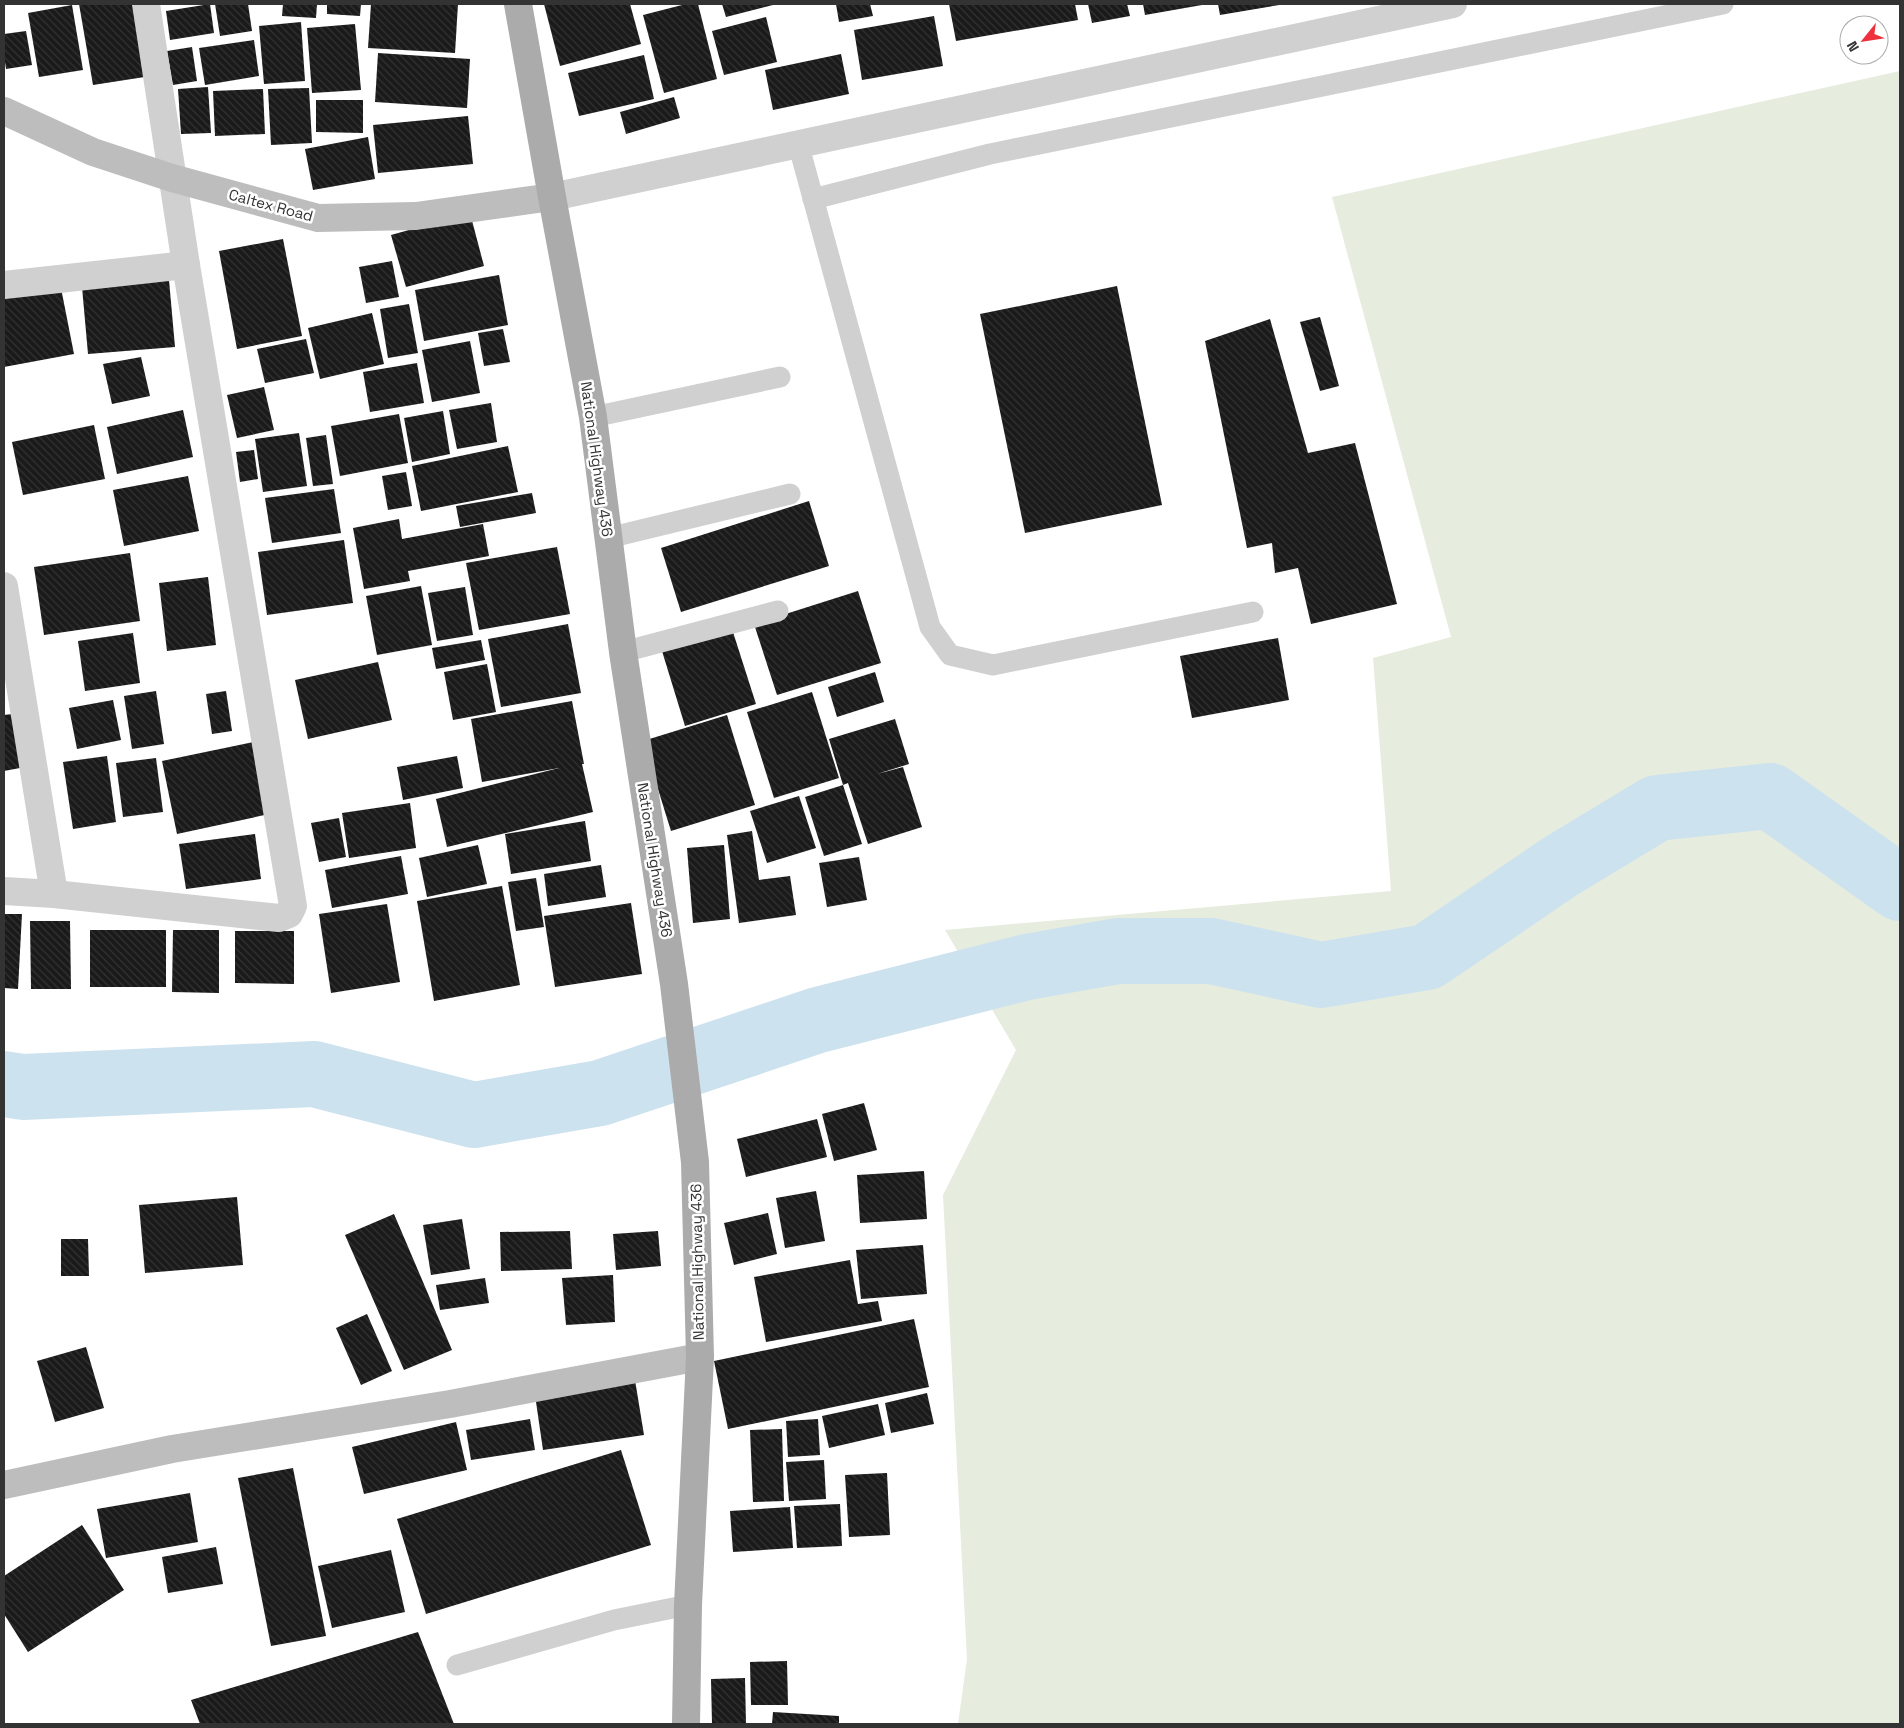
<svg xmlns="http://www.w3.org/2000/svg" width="1904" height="1728" font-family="'Space Grotesk',sans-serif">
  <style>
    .grass { fill: #e6ecde }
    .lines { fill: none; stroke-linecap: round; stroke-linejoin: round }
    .river { stroke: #cde2ef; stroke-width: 66 }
    .building { fill: url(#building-back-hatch) }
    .lane { stroke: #d0d0d0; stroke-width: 21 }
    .street { stroke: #d0d0d0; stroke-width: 28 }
    .secondary { stroke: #bdbdbd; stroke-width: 28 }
    .primary { stroke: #ababab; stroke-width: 28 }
    .labels { text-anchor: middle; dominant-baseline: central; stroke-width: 5; stroke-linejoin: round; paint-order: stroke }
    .street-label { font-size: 15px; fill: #333; stroke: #fff }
  </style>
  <defs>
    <pattern id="building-back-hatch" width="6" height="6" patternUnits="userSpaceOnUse" patternTransform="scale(1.25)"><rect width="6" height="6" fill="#1a1a1a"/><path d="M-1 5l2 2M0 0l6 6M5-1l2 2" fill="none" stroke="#333"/></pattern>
  </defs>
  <rect width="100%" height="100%" fill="#fff"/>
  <path class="grass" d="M1900,71V1724H958L967,1659L943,1195L1016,1050L945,930L1391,891L1373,658L1451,637L1332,197Z"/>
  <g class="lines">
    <path class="river" d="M4,1084L23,1087L314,1074L474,1115L600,1093L818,1020L1027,967L1118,951H1211L1321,975L1427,957L1561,866L1657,808L1770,796L1900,888"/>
  </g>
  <g class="building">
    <path d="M79,4H138L151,76L93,85Z"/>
    <path d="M210,4L214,33L170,40L166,11Z"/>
    <path d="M215,4H248L252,31L220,36Z"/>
    <path d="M283,4H317L316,18L282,16Z"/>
    <path d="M327,4H361L360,16L327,14Z"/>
    <path d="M371,4H458L455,53L368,48Z"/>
    <path d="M544,4H630L641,44L560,66Z"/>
    <path d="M686,4H698L717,79L664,93L643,15Z"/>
    <path d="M722,4H777L726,17Z"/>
    <path d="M836,4H870L873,16L839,22Z"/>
    <path d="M949,4H1075L1078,20L956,41Z"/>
    <path d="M1088,4H1127L1130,16L1092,23Z"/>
    <path d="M1143,4H1202V5L1145,15Z"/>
    <path d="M1218,4H1279V5L1220,15Z"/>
    <path d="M72,5L83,70L39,77L28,13Z"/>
    <path d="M934,16L943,66L862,80L854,30Z"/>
    <path d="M766,17L777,62L724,75L712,31Z"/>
    <path d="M301,22L305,81L264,84L259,26Z"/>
    <path d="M355,24L361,90L312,93L307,28Z"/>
    <path d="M26,31L32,65L6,69L4,55V34Z"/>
    <path d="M254,40L259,76L205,85L199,48Z"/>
    <path d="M192,47L197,81L173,85L167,51Z"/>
    <path d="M378,53L470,59L467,108L375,102Z"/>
    <path d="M841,54L849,94L773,110L765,70Z"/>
    <path d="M644,55L654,99L579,116L568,73Z"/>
    <path d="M208,87L211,133L181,134L178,89Z"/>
    <path d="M309,88L312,143L271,145L268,89Z"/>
    <path d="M263,89L265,134L215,136L213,91Z"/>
    <path d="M674,97L680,118L626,134L620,112Z"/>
    <path d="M316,100H363V133L316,132Z"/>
    <path d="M468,116L473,164L378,173L373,125Z"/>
    <path d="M368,137L375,179L313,190L305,149Z"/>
    <path d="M470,213L484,266L406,287L391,235Z"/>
    <path d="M283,239L302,336L237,349L219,251Z"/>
    <path d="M392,261L399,297L366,303L359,267Z"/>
    <path d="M499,275L508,325L424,341L415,290Z"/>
    <path d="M169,280L175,347L88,354L82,287Z"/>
    <path d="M60,283L74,354L4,367V294Z"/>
    <path d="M1117,286L1162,505L1025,533L980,314Z"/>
    <path d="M409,304L418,353L388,358L380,309Z"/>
    <path d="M372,313L384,364L320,379L308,328Z"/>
    <path d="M1320,317L1339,386L1320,391L1300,322Z"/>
    <path d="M1270,319L1308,453L1355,443L1397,604L1311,624L1298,568L1275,573L1272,543L1247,548L1205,341Z"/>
    <path d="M503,329L510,362L484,366L478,333Z"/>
    <path d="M306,339L314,373L265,383L257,349Z"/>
    <path d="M470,341L480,393L432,402L422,350Z"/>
    <path d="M141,357L150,396L112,404L103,364Z"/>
    <path d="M417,363L424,403L370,412L363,372Z"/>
    <path d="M264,387L274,430L237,438L227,395Z"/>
    <path d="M491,403L497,442L457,449L449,410Z"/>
    <path d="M183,410L193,457L117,474L107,427Z"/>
    <path d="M443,411L450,454L412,462L404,418Z"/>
    <path d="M399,414L408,463L340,476L331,426Z"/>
    <path d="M94,425L105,479L23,495L12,442Z"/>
    <path d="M299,433L307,486L263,492L255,439Z"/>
    <path d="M326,435L333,484L313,486L306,438Z"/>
    <path d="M508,446L518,492L421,511L412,466Z"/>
    <path d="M254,450L258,479L240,482L236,452Z"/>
    <path d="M406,472L412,506L388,510L382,476Z"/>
    <path d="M188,476L199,531L124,546L113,490Z"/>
    <path d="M334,489L341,533L272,543L265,498Z"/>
    <path d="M532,493L536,513L460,527L456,506Z"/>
    <path d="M809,501L829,566L681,612L661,548Z"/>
    <path d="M399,519L402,539L483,524L489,556L408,571L410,581L364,589L353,528Z"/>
    <path d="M344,540L353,603L267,615L258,552Z"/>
    <path d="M557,547L570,614L479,630L466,563Z"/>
    <path d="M130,553L140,621L44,635L34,567Z"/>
    <path d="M208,577L216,645L167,651L159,583Z"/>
    <path d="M421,586L432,645L377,655L366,596Z"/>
    <path d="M465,587L473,635L437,641L428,593Z"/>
    <path d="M858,591L881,663L777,695L754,624Z"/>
    <path d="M568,624L581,693L501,707L488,639Z"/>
    <path d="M732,629L756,704L685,726L662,651Z"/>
    <path d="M133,633L140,683L85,691L78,641Z"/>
    <path d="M1278,638L1289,700L1192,718L1180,656Z"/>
    <path d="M481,640L485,660L436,669L432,648Z"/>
    <path d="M378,662L392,720L308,739L295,680Z"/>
    <path d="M487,664L496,712L453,720L444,672Z"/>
    <path d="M875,672L884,702L837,717L828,687Z"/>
    <path d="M156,691L164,744L132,749L124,696Z"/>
    <path d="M226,691L232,731L212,734L206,694Z"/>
    <path d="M812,692L839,778L774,798L747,712Z"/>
    <path d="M113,700L121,740L77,749L69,708Z"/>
    <path d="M572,701L584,764H582L593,812L447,847L436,799L559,768L482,782L471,719Z"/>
    <path d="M12,714L20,768L4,771V715Z"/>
    <path d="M727,715L755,805L671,831L643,741Z"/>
    <path d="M895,719L909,764L877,774L903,767L922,827L868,844L848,783L843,785L862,844L824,856L805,797L843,785L829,739Z"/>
    <path d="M258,741L274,813L177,834L162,761Z"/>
    <path d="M107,756L116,822L73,829L63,762Z"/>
    <path d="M457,756L463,788L403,800L397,767Z"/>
    <path d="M156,758L163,812L123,817L116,763Z"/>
    <path d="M799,796L816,848L767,863L750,811Z"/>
    <path d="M410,803L416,848L349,858L342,813Z"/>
    <path d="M339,818L346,857L319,862L311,823Z"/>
    <path d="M585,821L591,861L511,874L505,834Z"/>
    <path d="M752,831L759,880L790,876L796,915L739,923L727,835Z"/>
    <path d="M255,834L261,879L186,889L179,844Z"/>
    <path d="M478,845L487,884L427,897L419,858Z"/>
    <path d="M724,845L730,919L693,923L687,848Z"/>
    <path d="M401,856L408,894L332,908L325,870Z"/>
    <path d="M859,857L867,900L827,907L819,863Z"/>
    <path d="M601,865L606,897L548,906L544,874Z"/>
    <path d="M536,878L544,927L516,931L508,882Z"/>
    <path d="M502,886L520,985L434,1001L417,901Z"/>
    <path d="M631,903L642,974L555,987L544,916Z"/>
    <path d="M387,904L400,982L331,993L319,914Z"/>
    <path d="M4,914H22L18,989L4,988Z"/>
    <path d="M30,921H70L71,989H31Z"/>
    <rect x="90" y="930" width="76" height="57"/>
    <path d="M173,930H219V993L172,992Z"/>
    <path d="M235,931H294V984L235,983Z"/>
    <path d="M864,1103L877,1150L834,1161L822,1114Z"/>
    <path d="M817,1119L827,1157L746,1177L737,1139Z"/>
    <path d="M924,1171L927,1219L860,1223L857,1175Z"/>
    <path d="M816,1191L825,1241L785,1248L776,1198Z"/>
    <path d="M237,1197L243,1265L145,1273L139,1205Z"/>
    <path d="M768,1213L777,1254L734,1265L724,1223Z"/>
    <path d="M394,1214L452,1350L404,1370L345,1235Z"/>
    <path d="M462,1219L470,1269L431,1275L423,1225Z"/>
    <path d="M570,1231L572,1269L501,1271L500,1232Z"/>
    <path d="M658,1231L661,1266L616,1270L613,1234Z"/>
    <path d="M61,1239H88L89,1276H61Z"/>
    <path d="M923,1245L927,1294L861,1299L856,1250Z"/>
    <path d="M850,1260L858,1304L878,1301L882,1321L766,1342L754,1277Z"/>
    <path d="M613,1275L615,1322L566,1325L562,1278Z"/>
    <path d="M485,1278L489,1303L440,1310L436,1285Z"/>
    <path d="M367,1314L392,1371L361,1385L336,1328Z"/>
    <path d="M914,1319L929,1387L728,1429L714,1361Z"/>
    <path d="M86,1347L104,1408L55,1422L37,1361Z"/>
    <path d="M635,1380L644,1435L543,1450L535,1395Z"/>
    <path d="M927,1393L934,1424L891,1433L885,1403Z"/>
    <path d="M878,1404L885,1435L829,1448L822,1416Z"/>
    <path d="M530,1419L535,1450L471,1460L466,1430Z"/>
    <path d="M818,1419L820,1455L788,1457L786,1421Z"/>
    <path d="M456,1422L467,1470L364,1494L352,1447Z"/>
    <path d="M782,1429L784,1501L753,1502L750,1430Z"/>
    <path d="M621,1450L651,1545L426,1614L397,1519Z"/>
    <path d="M824,1460L826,1499L789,1501L786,1462Z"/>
    <path d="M293,1468L326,1636L271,1646L238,1478Z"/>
    <path d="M887,1473L890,1535L849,1537L845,1475Z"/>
    <path d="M190,1493L198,1542L106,1558L97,1509Z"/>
    <path d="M840,1504L842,1546L797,1548L794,1506Z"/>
    <path d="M790,1507L793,1548L733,1552L730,1511Z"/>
    <path d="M82,1525L124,1590L28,1652L4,1614V1576Z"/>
    <path d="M216,1547L223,1584L168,1593L162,1557Z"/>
    <path d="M391,1550L405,1612L332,1628L318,1566Z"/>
    <path d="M418,1632L454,1724H200L191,1700Z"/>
    <path d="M787,1661L788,1705H751L750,1662Z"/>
    <path d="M745,1678L746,1724H712L711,1679Z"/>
    <path d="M773,1712L839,1716V1724H772Z"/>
  </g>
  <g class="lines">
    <g class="lane">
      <path d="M798,143L930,627L950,655L993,665L1253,612"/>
      <path d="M813,199L990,154L1723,4"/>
      <path d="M593,417L780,377"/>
      <path d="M608,538L790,494"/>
      <path d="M623,652L778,611"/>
      <path d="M457,1665L614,1620L688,1605"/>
    </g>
    <g class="street">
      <path d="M552,197L1453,4"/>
      <path d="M4,285L186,265"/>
      <path d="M4,586L54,894"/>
      <path d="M4,891L54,894L279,918L289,914L293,906L186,265L146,4"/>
    </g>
    <g class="secondary">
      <path d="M4,111L93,152L172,178L318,218L416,216L552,197"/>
      <path d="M4,1485L172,1449L450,1404L700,1357"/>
    </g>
    <path class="primary" d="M518,4L552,197L593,417L623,652L674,984L695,1162L700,1357L688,1605L686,1724"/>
  </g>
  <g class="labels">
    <g class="street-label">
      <text transform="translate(271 205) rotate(15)">Caltex Road</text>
      <text transform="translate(597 459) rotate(82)">National Highway 436</text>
      <text transform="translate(655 860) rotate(81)">National Highway 436</text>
      <text transform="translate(697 1262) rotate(-91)">National Highway 436</text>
    </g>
  </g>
  <rect width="1904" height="1728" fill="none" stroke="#333333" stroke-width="10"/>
  <g transform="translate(1864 40) rotate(240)"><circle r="24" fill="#ffffff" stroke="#adadad"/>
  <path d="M0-4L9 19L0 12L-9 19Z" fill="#ee313d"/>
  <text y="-8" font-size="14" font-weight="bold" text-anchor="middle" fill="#333333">N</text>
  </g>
</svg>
